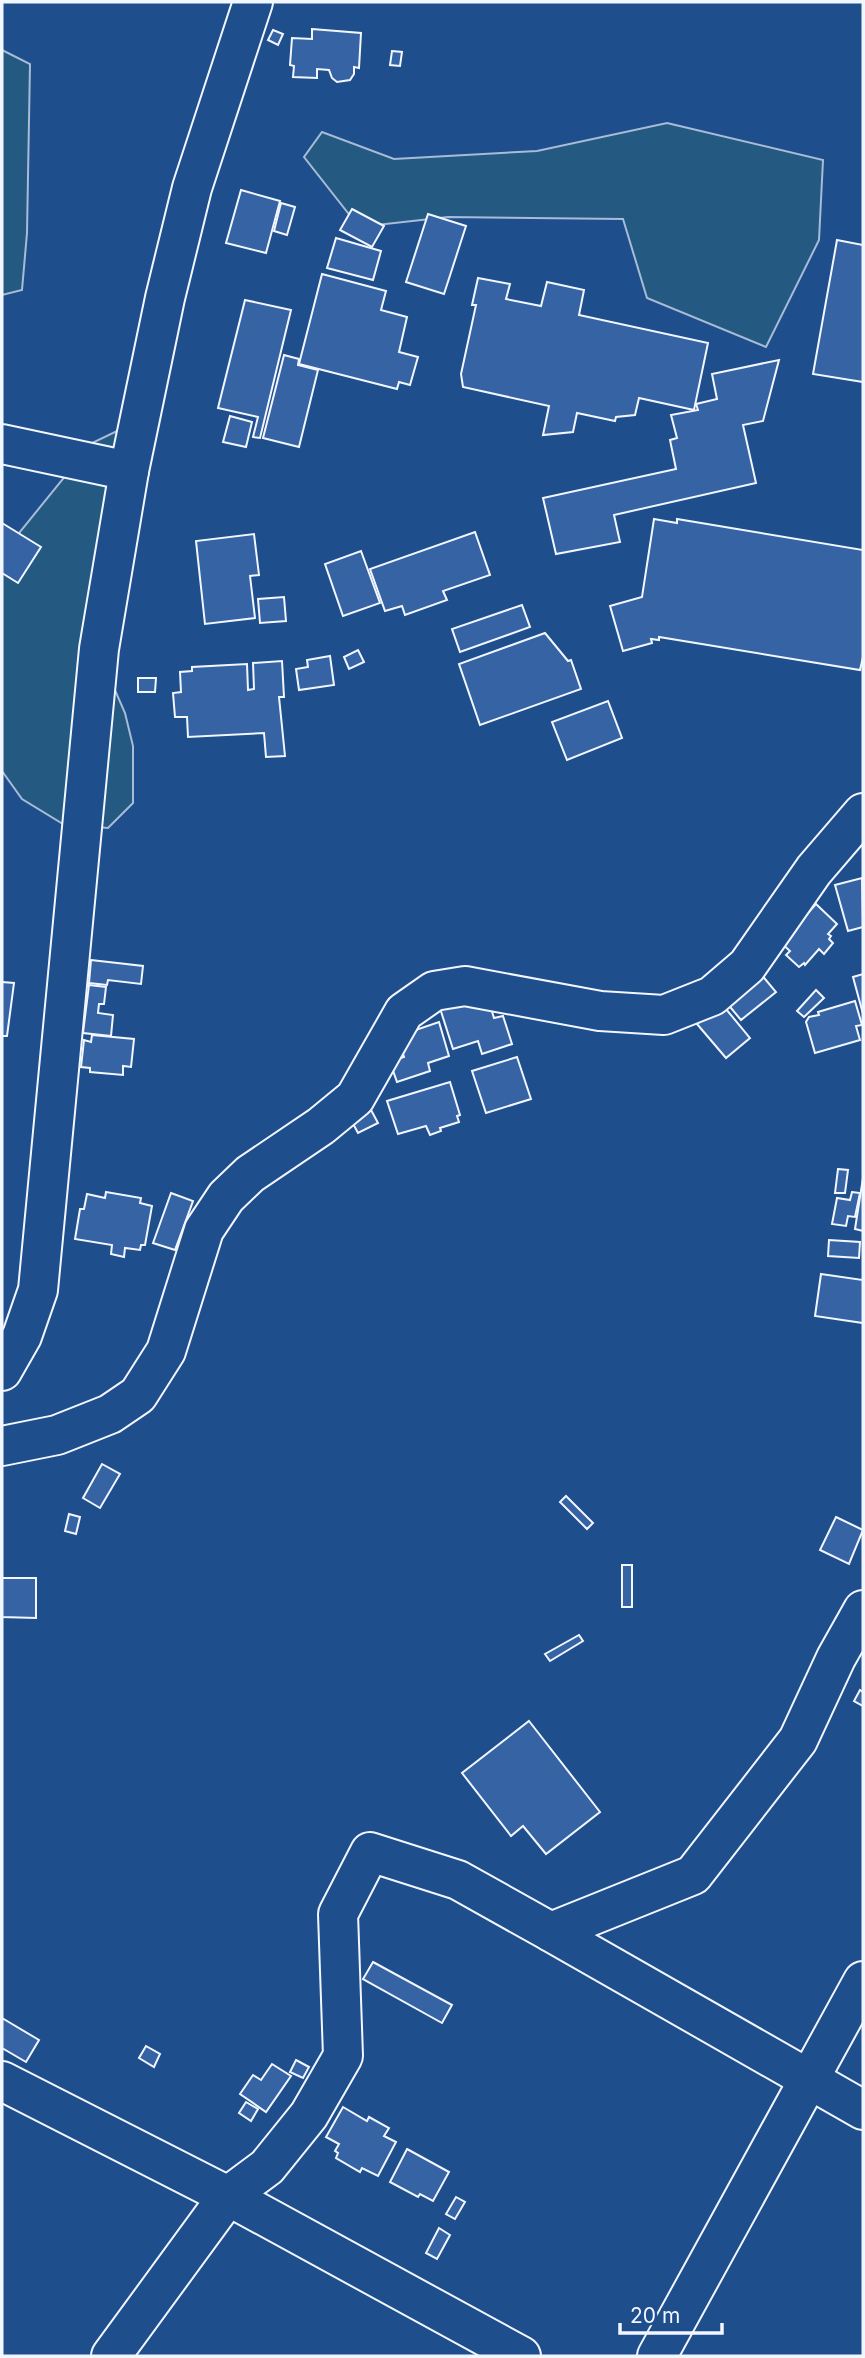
<svg xmlns="http://www.w3.org/2000/svg" width="865" height="2358" font-family="Inter,sans-serif">
  <style>
    .green { fill: #245a82; stroke: #a8bbd7; stroke-width: 2 }
    .building { fill: #3563a3; stroke: #f2f6ff; stroke-width: 2 }
    .lines { fill: none; stroke-linecap: round; stroke-linejoin: round }
    .minor-casing { stroke: #f2f6ff; stroke-width: 42 }
    .minor { stroke: #1f4e8c; stroke-width: 38 }
  </style>
  <rect width="100%" height="100%" fill="#1f4e8c"/>
  <g class="green">
    <path d="M2,50L30,64L27,233L22,290L2,295Z"/>
    <path d="M667,123L823,160L819,240L766,347L647,298L623,219L448,217L359,227L304,157L322,132L394,159L537,151Z"/>
    <path d="M142,419L125,538L84,619L125,713L133,746V803L108,828L63,824L22,799L2,771V554L92,443Z"/>
  </g>
  <g class="building">
    <path d="M312,29L361,33L359,68L354,67V74L350,80L337,82L332,78L329,70L317,69V78L293,77L294,66L290,65L292,38L312,39Z"/>
    <path d="M273,30L283,34L278,45L268,40Z"/>
    <path d="M392,51L402,52L400,66L390,65Z"/>
    <path d="M241,190L280,201L266,253L226,243Z"/>
    <path d="M281,203L295,207L287,235L274,231Z"/>
    <path d="M352,209L384,226L372,247L340,230Z"/>
    <path d="M428,214L466,226L444,294L406,282Z"/>
    <path d="M336,238L381,251L373,280L327,268Z"/>
    <path d="M837,240L863,245V382L813,374Z"/>
    <path d="M322,274L386,291L381,310L407,317L399,352L418,357L410,385L399,382L397,389L299,364Z"/>
    <path d="M478,278L510,284L506,299L541,306L547,282L584,290L579,315L708,343L694,410L639,398L635,415L616,417L615,421L577,413L573,432L543,435L549,406L463,387L461,374L476,305H472Z"/>
    <path d="M245,300L291,310L260,438L253,437L258,417L218,408Z"/>
    <path d="M284,355L299,359L298,365L318,370L299,447L263,438Z"/>
    <path d="M779,360L763,421L743,425L756,483L614,515L620,542L556,554L543,498L676,469L670,440L677,438L671,415L698,410L696,404L717,399L712,374Z"/>
    <path d="M230,416L252,422L246,447L223,442Z"/>
    <path d="M654,519L677,523V519L863,550V657L860,670L659,637V640L651,639L652,643L623,651L610,606L642,597Z"/>
    <path d="M2,523L41,547L18,583L2,573Z"/>
    <path d="M475,532L490,575L443,591L447,600L405,615L402,606L385,611L370,569Z"/>
    <path d="M254,534L259,575L250,576L255,618L205,624L196,541Z"/>
    <path d="M361,551L380,603L343,616L325,564Z"/>
    <path d="M284,597L286,621L260,623L258,599Z"/>
    <path d="M522,605L530,627L460,652L452,629Z"/>
    <path d="M545,633L568,661L571,660L581,689L480,725L459,664Z"/>
    <path d="M358,650L364,662L349,669L344,657Z"/>
    <path d="M330,656L334,685L299,690L296,669L308,667L307,660Z"/>
    <path d="M282,661L284,697H279L285,756L266,757L264,733L188,737L187,717H175L173,693L181,692L180,672L192,671V667L247,664L248,690L254,689L253,663Z"/>
    <path d="M138,678H156L155,692H138Z"/>
    <path d="M608,701L622,738L567,760L552,722Z"/>
    <path d="M862,878L863,927L848,931L835,885Z"/>
    <path d="M816,904L837,924L828,934L831,936L829,939L833,943L824,954L819,949L805,965L804,963L799,967L786,955L790,951L781,943Z"/>
    <path d="M91,960L143,966L141,984L108,980L107,985L89,983Z"/>
    <path d="M760,973L776,992L741,1020L726,1002Z"/>
    <path d="M863,974V1014L853,977Z"/>
    <path d="M2,982L14,983L7,1036H2Z"/>
    <path d="M89,985L106,987L104,1004H99L98,1013L113,1015L111,1036L83,1033Z"/>
    <path d="M475,990L490,1005L494,1018L503,1016L512,1044L482,1054L478,1041L453,1049L438,1002Z"/>
    <path d="M816,990L824,998L804,1017L797,1011Z"/>
    <path d="M855,1001L862,1025L856,1026L860,1040L815,1053L806,1022L809,1017L819,1015L818,1012Z"/>
    <path d="M721,1003L750,1038L726,1058L697,1024Z"/>
    <path d="M439,1022L449,1056L428,1063L430,1071L397,1082L390,1062L404,1057L400,1045L401,1035Z"/>
    <path d="M92,1035L134,1039L131,1067L123,1066V1075L90,1072V1068L81,1067L84,1040L91,1042Z"/>
    <path d="M517,1057L531,1099L486,1113L472,1071Z"/>
    <path d="M450,1082L460,1115L457,1116L459,1122L440,1128L441,1131L430,1135L426,1126L398,1134L387,1101Z"/>
    <path d="M370,1108L378,1123L358,1133L350,1118Z"/>
    <path d="M838,1169L848,1170L845,1193H835Z"/>
    <path d="M863,1178V1231L855,1229Z"/>
    <path d="M106,1192L141,1198L140,1203L152,1206L145,1245H141L140,1250L125,1248L124,1257L111,1254L112,1245L75,1239L80,1209H84L87,1194L105,1198Z"/>
    <path d="M852,1192L860,1193L855,1217L848,1216L846,1226L832,1224L837,1198L850,1200Z"/>
    <path d="M171,1193L193,1201L175,1250L153,1243Z"/>
    <path d="M829,1240L860,1242L859,1258L828,1256Z"/>
    <path d="M821,1274L863,1280V1323L815,1316Z"/>
    <path d="M102,1464L120,1474L100,1508L83,1498Z"/>
    <path d="M566,1496L593,1523L587,1529L560,1502Z"/>
    <path d="M69,1514L80,1517L76,1534L65,1531Z"/>
    <path d="M836,1517L863,1530L849,1564L820,1550Z"/>
    <rect x="622" y="1565" width="10" height="42"/>
    <path d="M2,1578H36V1618L2,1617Z"/>
    <path d="M579,1635L583,1641L550,1661L545,1654Z"/>
    <path d="M860,1690L863,1692V1706L854,1701Z"/>
    <path d="M529,1721L600,1812L546,1854L523,1826L511,1836L462,1773Z"/>
    <path d="M373,1962L452,2005L442,2023L363,1979Z"/>
    <path d="M2,2018L39,2040L26,2062L2,2048Z"/>
    <path d="M146,2046L160,2054L154,2067L139,2058Z"/>
    <path d="M296,2060L309,2067L303,2078L290,2072Z"/>
    <path d="M272,2064L291,2076L266,2112L240,2094L253,2075L261,2080Z"/>
    <path d="M246,2102L258,2109L251,2121L239,2113Z"/>
    <path d="M343,2107L367,2121L369,2117L389,2128L384,2136L396,2142L378,2176L362,2168L360,2172L336,2158L338,2153L335,2151L339,2144L326,2137Z"/>
    <path d="M407,2149L449,2172L433,2201L420,2194L418,2197L390,2182Z"/>
    <path d="M456,2197L465,2202L455,2219L446,2214Z"/>
    <path d="M439,2228L450,2235L437,2259L426,2253Z"/>
  </g>
  <g class="lines">
    <defs>
      <g id="minor">
        <path d="M2,444L129,471"/>
        <path d="M2,1371L22,1336L38,1290L99,649L129,471L165,298L192,188L253,2"/>
        <path d="M2,1446L57,1435L110,1414L138,1395L166,1351L204,1230L226,1197L250,1174L321,1126L355,1098L404,1012L434,991L465,986L600,1011L664,1015L712,996L747,966L814,870L863,813"/>
        <path d="M551,1932L863,2110"/>
        <path d="M2,2081L228,2196L521,2356"/>
        <path d="M111,2356L228,2196L267,2167L309,2115L343,2056L338,1914L370,1852L458,1880L551,1932L693,1875L798,1740L836,1658L863,1610"/>
        <path d="M657,2356L863,1981"/>
      </g>
    </defs>
    <use href="#minor" class="minor-casing"/>
    <use href="#minor" class="minor"/>
  </g>
  <rect width="865" height="2358" fill="none" stroke="#f2f6ff" stroke-width="7"/>
  <path d="M620 2323v10h102v-10" fill="none" stroke="#f2f6ff" stroke-width="3.5"/>
  <text x="630" y="2323" font-size="21" fill="#f2f6ff" stroke="#1f4e8c" stroke-width="5" paint-order="stroke">20 m</text>
</svg>
